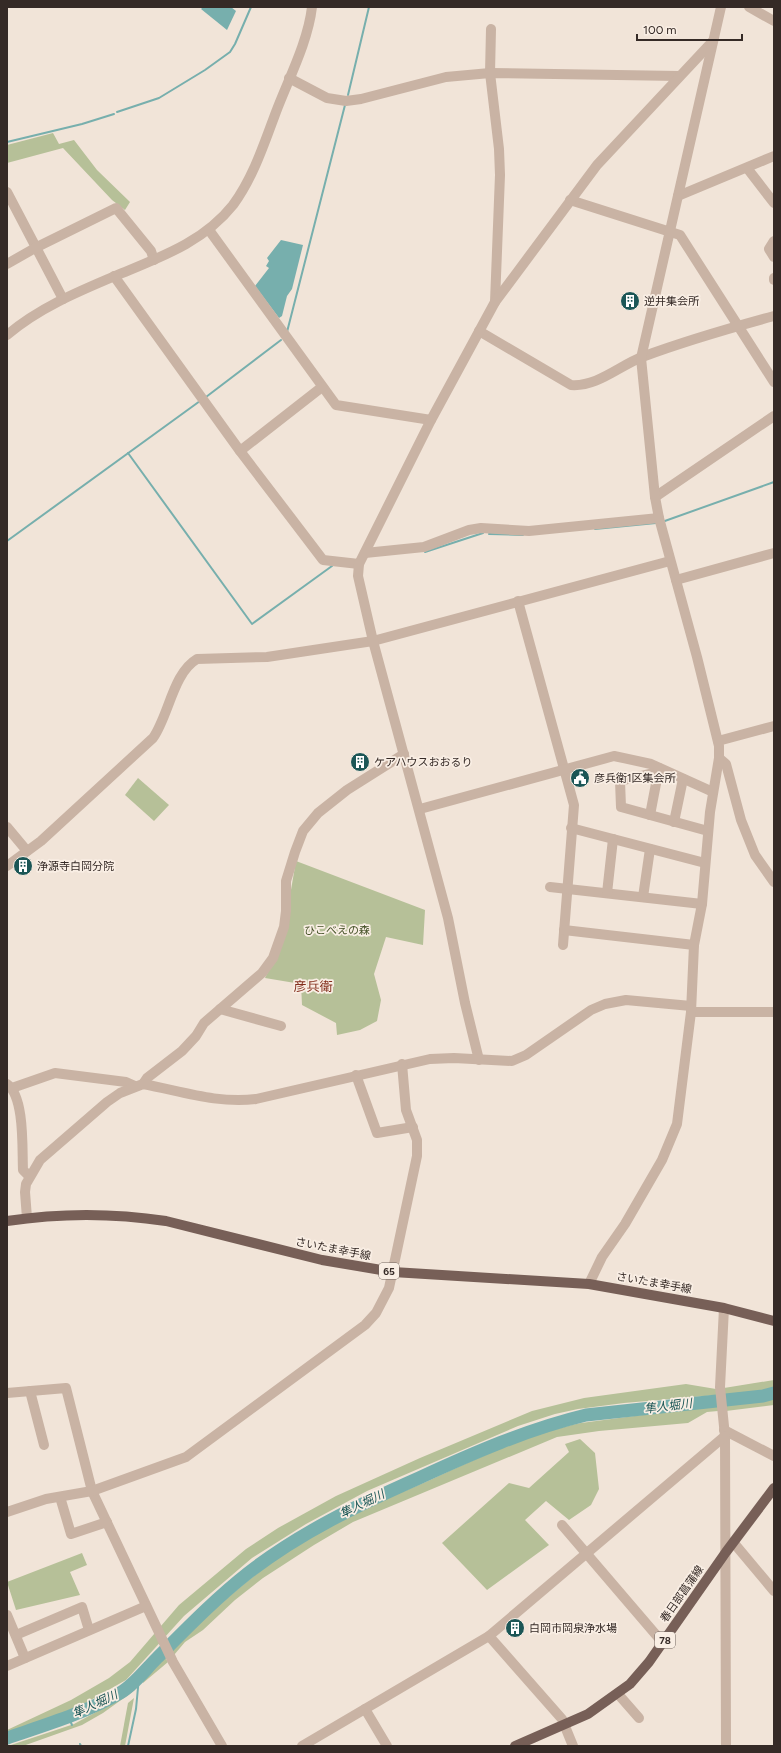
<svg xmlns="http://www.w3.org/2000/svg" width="781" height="1753" font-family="Figtree,'Noto Sans JP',sans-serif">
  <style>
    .green { fill: #b6c098 }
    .water { fill: #77afad }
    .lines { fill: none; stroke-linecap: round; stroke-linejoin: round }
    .stream { stroke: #77afad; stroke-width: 2 }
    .river { stroke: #77afad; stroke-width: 13 }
    .minor { stroke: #c9b3a4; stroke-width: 10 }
    .major { stroke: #775f57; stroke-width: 10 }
    .labels { text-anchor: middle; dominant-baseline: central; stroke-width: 3.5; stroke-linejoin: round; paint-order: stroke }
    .shield { fill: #f9eee4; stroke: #70655f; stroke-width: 1 }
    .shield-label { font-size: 10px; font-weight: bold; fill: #352a26 }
    .poi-label { font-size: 11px; fill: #352a26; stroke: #f9eee4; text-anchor: start }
    .park-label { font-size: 11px; fill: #47532a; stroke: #f9eee4 }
    .street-label { font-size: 11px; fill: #352a26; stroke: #f9eee4 }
    .water-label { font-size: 12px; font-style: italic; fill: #1b5656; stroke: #f9eee4 }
    .quarter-label { font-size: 13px; fill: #84301e; stroke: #f9eee4 }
  </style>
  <rect width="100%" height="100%" fill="#f1e4d8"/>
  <g class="green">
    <path d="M53,133L59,144L74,140L97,170L130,202L125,210L112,200L63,148L7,163V145Z"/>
    <path d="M138,778L169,805L154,821L125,795Z"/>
    <path d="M296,861L425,910L423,945L386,937L374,974L381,1000L377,1021L360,1030L337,1035L336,1023L302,1005L301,984L265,978C284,943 289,900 296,861Z"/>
    <path d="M774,1380V1390L750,1394L725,1395L724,1388Z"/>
    <path d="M686,1384L716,1389L717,1395L624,1403L578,1409L555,1414L518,1426L367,1491L306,1524L252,1558L184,1616L126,1680L82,1705L25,1731L7,1737V1730L71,1700L109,1678L130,1662L179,1605L246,1549L278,1528L336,1496L420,1458L532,1411L584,1398Z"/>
    <path d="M774,1397V1405L726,1411L725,1404Z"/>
    <path d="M718,1405V1411L707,1412L688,1423L599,1431L557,1437L353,1522L314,1545L263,1578L235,1600L203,1630L185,1642L174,1655L171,1650C227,1595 278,1552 348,1515C374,1502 402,1493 428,1481C478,1458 528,1434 581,1423Z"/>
    <path d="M580,1439L595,1453L599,1489L591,1505L569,1520L546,1501L525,1520L549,1545L487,1590L442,1543L509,1483L529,1488L569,1452L565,1444Z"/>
    <path d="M82,1553L87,1565L70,1572L80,1595L16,1610L7,1582Z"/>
    <path d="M164,1656L168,1662L143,1683L144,1676Z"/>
    <path d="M136,1684L135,1690L103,1713L82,1725L23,1746H8L74,1724L100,1710Z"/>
    <path d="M134,1698L125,1746H120L128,1703Z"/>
  </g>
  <g class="water">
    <path d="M203,7H231L236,11L227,30L201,9Z"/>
    <path d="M281,240L303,245L292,289L287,296L282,316L279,318L255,286L269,268L266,266L269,261L267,258Z"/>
  </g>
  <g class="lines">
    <g class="stream">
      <path d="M348,95L369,7"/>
      <path d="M117,112L159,98L205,70L230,52L235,44L251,7"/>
      <path d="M7,142L82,124L114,114"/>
      <path d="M287,332L345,105"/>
      <path d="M206,397L281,340"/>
      <path d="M128,453L252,624L332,566"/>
      <path d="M662,522L774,482"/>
      <path d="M595,529L656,523"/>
      <path d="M489,534L523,535"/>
      <path d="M7,541L200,401"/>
      <path d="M425,552L483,533"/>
      <path d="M68,1716L72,1725"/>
      <path d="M80,1744L81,1746"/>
      <path d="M128,1746L136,1709L139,1677"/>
    </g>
    <path class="river" d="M7,1738C45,1725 85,1713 120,1693C134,1685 145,1670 157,1658C186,1629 215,1599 248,1573C301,1532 358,1505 419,1478C473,1453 528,1429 586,1415L763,1396L774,1393"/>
    <g class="minor">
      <path d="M749,7L774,21"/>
      <path d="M491,29L490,73L499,149L500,175L495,302"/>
      <path d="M289,78L327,98L346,101L361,99L446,77L490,73L679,76"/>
      <path d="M747,168L774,203"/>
      <path d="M7,192L63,299"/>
      <path d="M678,196L774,156"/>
      <path d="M570,200L680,235L774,382"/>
      <path d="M209,230L336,405L431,420"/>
      <path d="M774,241L769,249L774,257"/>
      <path d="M7,264L35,248L116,208L151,251L154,260"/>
      <path d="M114,276L240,451L323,560L359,564"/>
      <path d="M774,278V280"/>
      <path d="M479,331L571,385C597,387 619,366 642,357C685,341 730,328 774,316"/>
      <path d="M7,335C39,308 77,292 115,276C158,258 203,243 233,205C253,178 264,144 276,112C288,80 308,42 312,7"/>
      <path d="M240,451L322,387"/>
      <path d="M655,497L774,416"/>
      <path d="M365,553L424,547L469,530L481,528L529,531L659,518"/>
      <path d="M676,580L774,553"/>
      <path d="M518,601L574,805L563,945"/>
      <path d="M718,741L774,726"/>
      <path d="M719,758L726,764L741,820L755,855L774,882"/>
      <path d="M657,772L620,781L621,807L708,831"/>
      <path d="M420,809L614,756L651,764L713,792"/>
      <path d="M650,815L659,768"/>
      <path d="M674,822L683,779"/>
      <path d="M7,827L27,851"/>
      <path d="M571,828L705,863"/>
      <path d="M7,866L41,841L153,738C169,715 173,673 197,659L267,657L373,641L670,561"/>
      <path d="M550,887L702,904"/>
      <path d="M607,893L613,839"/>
      <path d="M643,897L650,849"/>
      <path d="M564,930L694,945"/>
      <path d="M220,1009L281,1026"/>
      <path d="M691,1012H774"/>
      <path d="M479,1060L465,1003L448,918L373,641L358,576L359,564L431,420L495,302L597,165L713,41"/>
      <path d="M356,1075L377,1133L413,1127"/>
      <path d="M7,1084C25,1097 22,1149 23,1170L29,1176"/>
      <path d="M143,1084L147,1078L182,1051L196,1036L204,1023L262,973L273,958L284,927L286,911V881L295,852L303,831L318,813L347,790L404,754"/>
      <path d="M12,1088L55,1073L126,1082L135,1086"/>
      <path d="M27,1218L25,1192L26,1184L40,1160L107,1102L120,1093L143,1084C181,1091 218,1104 256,1099L430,1059L454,1058L512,1061L526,1055L591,1010L605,1004L626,1000L691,1006"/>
      <path d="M589,1284L602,1257L625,1224L662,1160L677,1124L691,1012L694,945L702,904L710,812L719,758V746L697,657L659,518L655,497L641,358L721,7"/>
      <path d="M724,1308L720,1387L725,1436L726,1746"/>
      <path d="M30,1391L44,1445"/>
      <path d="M7,1393L66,1388L92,1491L173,1662L222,1746"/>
      <path d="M724,1430L774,1456"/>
      <path d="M60,1497L71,1534L107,1522"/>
      <path d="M7,1512L46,1499L92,1491L186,1457L365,1325L376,1313L389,1288L417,1156V1140L406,1110L402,1064"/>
      <path d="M562,1525L663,1643"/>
      <path d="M733,1542L774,1591"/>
      <path d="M7,1615L25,1658"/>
      <path d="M16,1635L82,1607L89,1630"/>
      <path d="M489,1636L562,1719L573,1746"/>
      <path d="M7,1666L146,1606"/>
      <path d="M618,1694L639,1718"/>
      <path d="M365,1709L387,1746"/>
      <path d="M302,1746L489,1636L725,1436"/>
    </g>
    <g class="major">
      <path d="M7,1221C59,1213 114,1213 166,1221L322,1260L393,1272L589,1284L724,1308L774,1321"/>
      <path d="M515,1746L588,1714L630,1684L649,1662L726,1552L774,1488"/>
    </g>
  </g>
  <defs>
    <symbol id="building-disc" viewBox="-11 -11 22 22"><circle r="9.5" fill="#1b5656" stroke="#f9eee4"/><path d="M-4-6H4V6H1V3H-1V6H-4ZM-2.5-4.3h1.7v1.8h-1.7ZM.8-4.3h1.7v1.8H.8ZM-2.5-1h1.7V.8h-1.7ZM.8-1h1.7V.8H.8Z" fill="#fff"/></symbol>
    <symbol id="civic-disc" viewBox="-11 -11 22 22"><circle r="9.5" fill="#1b5656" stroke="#f9eee4"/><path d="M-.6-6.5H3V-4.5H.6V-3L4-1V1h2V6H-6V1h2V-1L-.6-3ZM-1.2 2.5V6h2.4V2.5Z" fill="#fff"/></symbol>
  </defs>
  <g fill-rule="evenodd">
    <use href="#building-disc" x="619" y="290" width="22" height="22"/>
    <use href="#building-disc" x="349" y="751" width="22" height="22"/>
    <use href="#civic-disc" x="569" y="767" width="22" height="22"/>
    <use href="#building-disc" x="12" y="855" width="22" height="22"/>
    <use href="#building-disc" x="504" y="1617" width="22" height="22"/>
  </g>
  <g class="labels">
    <g class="shield">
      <rect x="379" y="1263" width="20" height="16" rx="3"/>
      <rect x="655" y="1632" width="20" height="16" rx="3"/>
    </g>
    <g class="shield-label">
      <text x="389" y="1271">65</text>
      <text x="665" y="1640">78</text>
    </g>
    <g class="poi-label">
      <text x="644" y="301">逆井集会所</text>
      <text x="374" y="762">ケアハウスおおるり</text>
      <text x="594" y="778">彦兵衛1区集会所</text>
      <text x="37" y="866">浄源寺白岡分院</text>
      <text x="529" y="1628">白岡市岡泉浄水場</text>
    </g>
    <g class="park-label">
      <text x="337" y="930">ひこべえの森</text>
    </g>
    <g class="street-label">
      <text transform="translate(333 1249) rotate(11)">さいたま幸手線</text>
      <text transform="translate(654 1283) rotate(10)">さいたま幸手線</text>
      <text transform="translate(682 1594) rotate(-55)">春日部菖蒲線</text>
    </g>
    <g class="water-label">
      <text transform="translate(668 1406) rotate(-7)">隼人堀川</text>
      <text transform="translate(362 1504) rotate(-26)">隼人堀川</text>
      <text transform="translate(95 1704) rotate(-25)">隼人堀川</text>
    </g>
    <g class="quarter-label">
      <text x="313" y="986">彦兵衛</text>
    </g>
  </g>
  <rect width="781" height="1753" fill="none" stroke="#352a26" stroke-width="16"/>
  <path d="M637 34v6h105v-6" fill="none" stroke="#352a26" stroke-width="2"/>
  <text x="643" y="34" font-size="12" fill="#352a26" stroke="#f9eee4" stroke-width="3" paint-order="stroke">100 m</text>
</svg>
